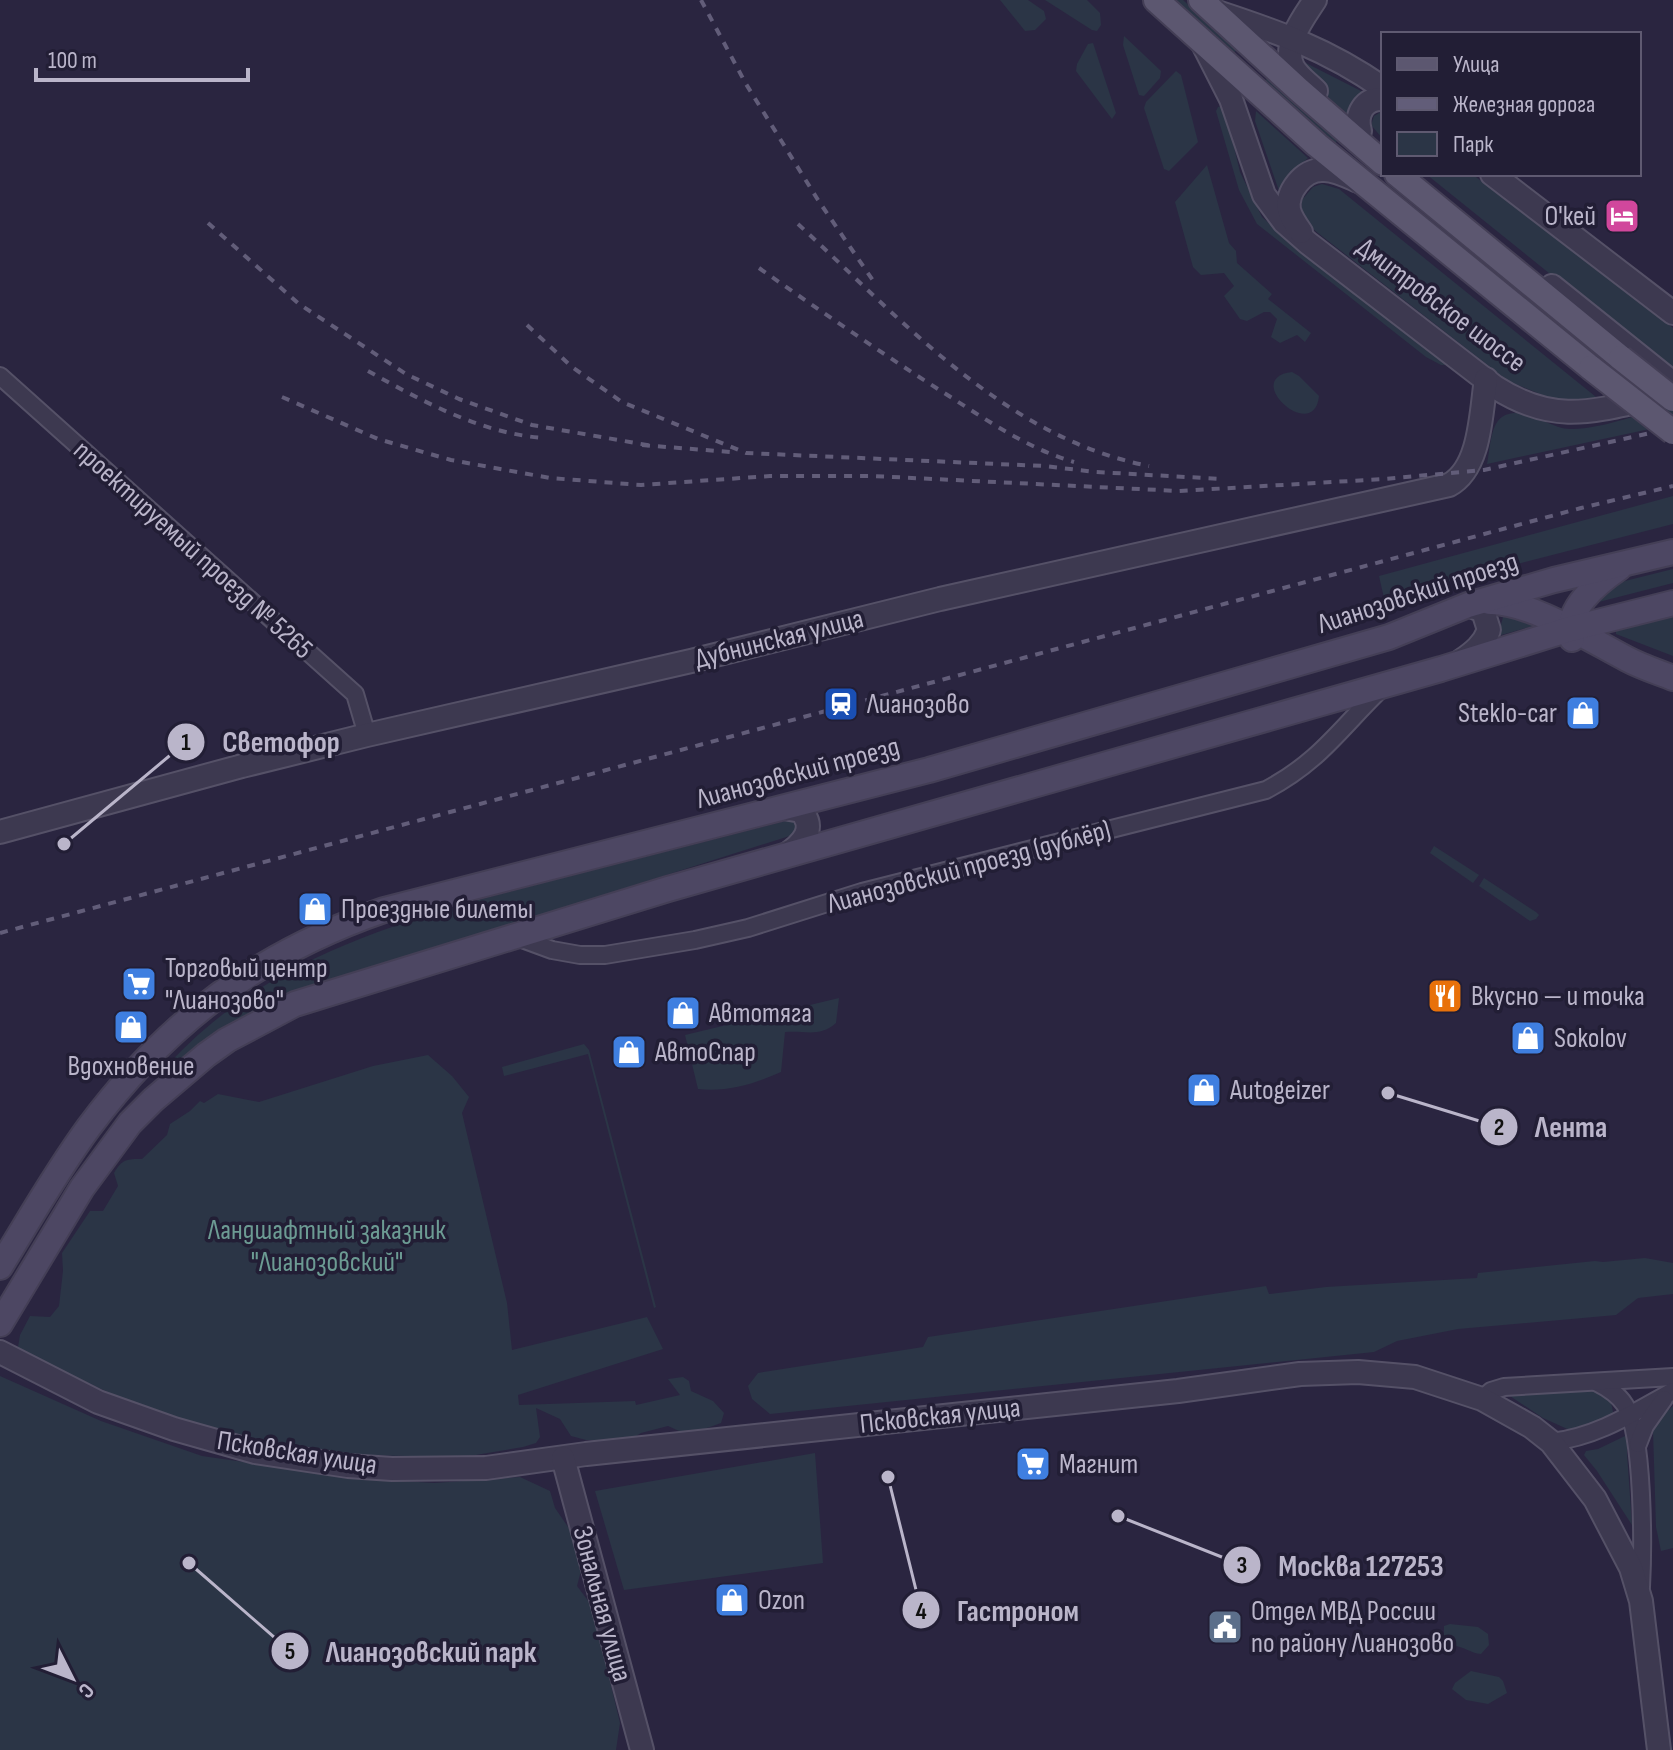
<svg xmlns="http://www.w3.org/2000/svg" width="1673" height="1750" font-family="'Sofia Sans Condensed',sans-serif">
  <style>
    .green { fill: #2b3546 }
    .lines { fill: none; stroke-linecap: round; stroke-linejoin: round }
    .minor-casing { stroke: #555167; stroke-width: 20 }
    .tertiary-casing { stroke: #555167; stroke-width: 26 }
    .secondary-casing { stroke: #443f56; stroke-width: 28 }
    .primary-casing { stroke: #443f56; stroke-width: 28 }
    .minor { stroke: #3d3950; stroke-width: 16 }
    .tertiary { stroke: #3d3950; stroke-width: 22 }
    .secondary { stroke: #4d4763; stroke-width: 24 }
    .primary { stroke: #5c5770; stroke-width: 24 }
    .rail { stroke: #625d79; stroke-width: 4; stroke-dasharray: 8 8; stroke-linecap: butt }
    .primary-bridge-casing { stroke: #443f56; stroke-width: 28; stroke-linecap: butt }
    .primary-bridge { stroke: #5c5770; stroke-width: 24 }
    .labels { text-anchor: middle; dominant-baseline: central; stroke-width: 7; stroke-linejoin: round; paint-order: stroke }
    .poi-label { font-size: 28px; fill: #bab5ca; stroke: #221e35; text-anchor: start }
    .street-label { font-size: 28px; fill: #bab5ca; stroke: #221e35 }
    .park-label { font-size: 28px; fill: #6c9b93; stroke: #221e35 }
    .leader { fill: none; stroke: #bab5ca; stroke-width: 3 }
    .callout-dot { fill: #bab5ca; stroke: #221e35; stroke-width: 3 }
    .mark-label { font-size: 24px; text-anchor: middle; font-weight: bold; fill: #111 }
    .callout-label { font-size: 30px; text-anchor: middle; font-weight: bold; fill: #bab5ca; stroke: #221e35; stroke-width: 7; stroke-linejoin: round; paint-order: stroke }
  </style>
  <rect width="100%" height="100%" fill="#2a2540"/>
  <g class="green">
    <path d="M1000,0H1028L1044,11L1046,19L1035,30L1025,31Z"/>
    <path d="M1045,0H1087L1100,13L1101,25L1097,31L1092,30Z"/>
    <path d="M1171,0H1183L1237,50L1232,54Z"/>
    <path d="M1124,36L1161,71L1160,78L1144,96L1139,95L1123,45Z"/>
    <path d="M1093,43L1116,113L1112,119L1076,71L1077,64L1088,44Z"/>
    <path d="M1300,60L1365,93L1357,98L1348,115L1325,95Z"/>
    <path d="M1176,71L1181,75L1198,142L1169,171L1164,169L1144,108L1146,102Z"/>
    <path d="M1268,78L1337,140L1335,145L1263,82Z"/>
    <path d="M1222,106L1226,114L1240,172L1262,217L1309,259L1450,365H1441L1426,357L1257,224L1239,190L1216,111L1218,107Z"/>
    <path d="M1256,111L1308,158L1285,179L1279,191L1255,121Z"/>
    <path d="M1383,111V139L1371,125L1374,116Z"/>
    <path d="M1207,165L1229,243L1236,251L1237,263L1272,294L1268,299L1311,333L1305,342L1297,335L1280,343L1271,337L1277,319L1270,312H1264L1247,321L1240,319L1224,296L1234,286L1224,273L1201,275L1193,267L1175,202Z"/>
    <path d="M1426,174H1472L1655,313L1673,328V373Z"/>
    <path d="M1322,184L1339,189L1601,401L1555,400L1508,381L1309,226L1303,219L1301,201L1313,187Z"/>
    <path d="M1292,372L1299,376L1319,396C1314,445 1240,378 1292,372Z"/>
    <path d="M1673,404V424L1487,464C1490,451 1490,425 1502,417C1520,405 1545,424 1562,428C1589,434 1646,412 1673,404Z"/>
    <path d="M1673,496V524L1384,598L1379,576Z"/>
    <path d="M1673,569V583L1587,605L1613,584Z"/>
    <path d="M1510,616L1537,625L1498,636L1503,617Z"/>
    <path d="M1673,616V656L1616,634V630Z"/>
    <path d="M797,818L799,833L291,994L164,1077L160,1074C262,954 416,916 562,878C640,858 719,838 797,818Z"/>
    <path d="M1434,846L1479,875L1473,883L1430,853Z"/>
    <path d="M1484,878L1536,912L1539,915L1536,919L1530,921L1479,886Z"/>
    <path d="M839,998L836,1023C819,1038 805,1030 785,1032L781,1072C754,1084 728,1092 698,1089L685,1035Z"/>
    <path d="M584,1044L589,1050L656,1307L654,1308L588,1054L504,1076L502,1067Z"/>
    <path d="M428,1055L452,1076L469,1097L462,1113L507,1303L512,1350L647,1317L663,1349L518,1395L519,1405L635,1401L636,1405L680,1395L668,1379L683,1377L689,1381L691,1391L713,1401L724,1413L721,1423L688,1435L668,1426L641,1433L628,1441L586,1440L571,1436L560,1419L536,1408L540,1437L536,1443L523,1447L464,1457L354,1455L242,1436L137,1406L25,1353L18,1347L20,1335L30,1316L50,1317L59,1306L63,1271L62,1253L90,1211H103L118,1186L114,1173C122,1159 127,1159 142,1159L167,1135L170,1124L190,1111L200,1101L204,1103L218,1094L259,1102L373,1066Z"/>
    <path d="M1645,1258L1673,1263V1294L1638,1298L1616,1315L1458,1329L1397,1341L1374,1352L770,1414L752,1399L748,1386L758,1373L923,1347L928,1337L1266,1286L1269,1294L1326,1287L1477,1278L1478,1273L1595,1261L1603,1262Z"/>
    <path d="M0,1376L101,1421L202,1456L356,1478L434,1483L520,1477L550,1491L555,1508L575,1537V1548L582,1567L577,1586L592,1606L620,1723L616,1750H0Z"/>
    <path d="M1593,1389L1610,1397L1613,1412L1610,1418L1574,1432L1543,1418L1507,1394Z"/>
    <path d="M1673,1406V1548L1661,1551L1656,1527L1653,1430L1657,1420Z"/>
    <path d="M1625,1436H1628L1627,1453L1632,1525L1597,1471L1584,1455L1586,1451L1598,1449Z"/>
    <path d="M815,1453L823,1563L624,1590L595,1491Z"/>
    <path d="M1450,1624L1478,1627L1488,1634L1489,1645L1481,1654C1470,1653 1462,1645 1452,1646L1444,1638V1626Z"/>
    <path d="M1471,1671L1499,1677L1503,1681L1507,1693L1488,1704L1466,1700L1452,1689L1455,1683Z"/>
  </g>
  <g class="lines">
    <defs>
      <g id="minor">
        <path d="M0,376L355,694L367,735"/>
        <path d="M514,936L552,950L580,955H605L695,940L748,928L862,892L1266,790C1321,761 1341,727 1384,686"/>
        <path d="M1596,1382C1608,1388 1618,1394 1625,1405C1644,1433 1643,1550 1641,1587"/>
        <path d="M1482,1399L1491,1391L1504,1387L1673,1377"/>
        <path d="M1551,1442C1597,1437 1633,1413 1673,1391"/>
        <path d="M1638,1444L1645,1426L1664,1399"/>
      </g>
      <g id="tertiary">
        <path d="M1315,0C1304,17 1282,45 1293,67C1298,76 1308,83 1316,91"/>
        <path d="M1214,11C1278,32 1327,49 1383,88"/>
        <path d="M1203,44L1231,99L1264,195L1284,222L1308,243L1495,387C1551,423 1588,413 1649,399"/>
        <path d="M1360,131C1355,114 1364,98 1383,99"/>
        <path d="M1492,174L1673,313"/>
        <path d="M1301,232C1296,225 1291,218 1289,210C1286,192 1303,170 1322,170C1334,169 1347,176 1358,181"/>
        <path d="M1552,286L1673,383"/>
        <path d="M1461,661C1474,652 1483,645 1489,630L1483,611L1468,605"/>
        <path d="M784,808L801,811C817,829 802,844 786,855"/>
        <path d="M0,832L242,766L367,735L691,661L940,599L1449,485C1481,468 1481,411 1486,379"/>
        <path d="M0,1352L98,1402L174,1429L255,1452L348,1466L392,1469L486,1468L586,1454L1178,1391L1300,1374L1358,1372L1415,1377L1482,1399L1532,1427L1551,1442L1595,1499L1631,1568L1641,1601L1659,1750"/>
        <path d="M563,1458L642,1750"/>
      </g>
      <g id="secondary">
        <path d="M1490,602C1530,601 1592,641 1627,659C1642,667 1658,672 1673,678"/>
        <path d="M1572,639C1564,610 1597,583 1619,568"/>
        <path d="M0,1267C29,1220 56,1172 89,1127C168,1021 259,953 384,910L929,770L1389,637L1468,605L1554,580L1673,552"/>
        <path d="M0,1324L82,1188L130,1123L153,1100L206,1055L227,1040L295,1004L668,889L1441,669L1570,629L1673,603"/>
      </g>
      <g id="primary">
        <path d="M1156,0L1317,145L1591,368"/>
        <path d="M1201,0L1299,90L1383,163"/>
        <path d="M1397,174L1621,358"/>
      </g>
    </defs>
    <use href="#minor" class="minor-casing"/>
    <use href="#tertiary" class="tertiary-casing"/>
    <use href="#secondary" class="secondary-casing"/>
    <use href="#primary" class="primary-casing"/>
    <use href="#minor" class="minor"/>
    <use href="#tertiary" class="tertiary"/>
    <use href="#secondary" class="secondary"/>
    <use href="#primary" class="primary"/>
    <g class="rail">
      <path d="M701,0L746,84L818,200L874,282"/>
      <path d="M208,223L299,304L406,374L459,399L532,425L653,446"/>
      <path d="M798,224C901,319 1005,438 1149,466"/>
      <path d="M759,268C822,312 884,355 949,396C988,421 1029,449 1074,462"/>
      <path d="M527,325L572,367L622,402L746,453L1044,466L1096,472L1222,479"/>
      <path d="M368,371C422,401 480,433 543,438"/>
      <path d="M282,397L378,439L451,460L550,478L641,485L770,476H872L1179,491L1384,479L1484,470L1673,428"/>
      <path d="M642,445L730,452"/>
      <path d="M0,933L1581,508L1673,486"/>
    </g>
    <defs>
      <g id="primary-bridge">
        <path d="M1621,358L1673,399"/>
        <path d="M1591,368L1673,432"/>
      </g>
    </defs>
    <use href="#primary-bridge" class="primary-bridge-casing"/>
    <use href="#primary-bridge" class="primary-bridge"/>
  </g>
  <defs>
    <symbol id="hotel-square" viewBox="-11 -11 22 22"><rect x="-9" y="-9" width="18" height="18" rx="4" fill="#d1479c" stroke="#221e35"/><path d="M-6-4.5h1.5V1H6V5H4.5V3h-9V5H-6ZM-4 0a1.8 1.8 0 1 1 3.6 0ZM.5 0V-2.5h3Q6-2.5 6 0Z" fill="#fff"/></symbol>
    <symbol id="station-square" viewBox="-11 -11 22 22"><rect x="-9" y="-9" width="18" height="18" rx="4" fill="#1a4fb4" stroke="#221e35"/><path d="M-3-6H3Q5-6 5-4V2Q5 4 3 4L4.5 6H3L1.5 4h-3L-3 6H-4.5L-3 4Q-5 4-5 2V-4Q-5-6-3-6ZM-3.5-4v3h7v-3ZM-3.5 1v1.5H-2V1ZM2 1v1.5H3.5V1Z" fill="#fff"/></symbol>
    <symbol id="shop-square" viewBox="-11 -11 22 22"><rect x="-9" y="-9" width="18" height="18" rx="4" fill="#3f7fe0" stroke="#221e35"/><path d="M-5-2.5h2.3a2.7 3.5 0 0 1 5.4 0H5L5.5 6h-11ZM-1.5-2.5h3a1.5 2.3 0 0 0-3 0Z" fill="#fff"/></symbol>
    <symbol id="supermarket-square" viewBox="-11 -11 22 22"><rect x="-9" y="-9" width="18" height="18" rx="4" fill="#3f7fe0" stroke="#221e35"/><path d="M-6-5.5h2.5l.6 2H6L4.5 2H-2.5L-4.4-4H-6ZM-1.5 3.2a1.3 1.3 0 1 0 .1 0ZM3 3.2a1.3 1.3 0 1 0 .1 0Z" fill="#fff"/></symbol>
    <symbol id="restaurant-square" viewBox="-11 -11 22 22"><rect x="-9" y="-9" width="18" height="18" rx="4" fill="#e8710a" stroke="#221e35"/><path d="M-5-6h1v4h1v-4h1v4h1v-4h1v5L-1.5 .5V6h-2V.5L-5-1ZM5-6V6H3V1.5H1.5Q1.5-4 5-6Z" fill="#fff"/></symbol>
    <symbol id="civic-square" viewBox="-11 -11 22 22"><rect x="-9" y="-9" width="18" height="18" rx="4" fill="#5c6f8a" stroke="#221e35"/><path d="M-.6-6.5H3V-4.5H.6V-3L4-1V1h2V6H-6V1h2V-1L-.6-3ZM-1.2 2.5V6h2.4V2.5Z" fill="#fff"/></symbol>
  </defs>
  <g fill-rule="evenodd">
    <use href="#hotel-square" x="1602" y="196" width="40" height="40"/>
    <use href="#station-square" x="821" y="684" width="40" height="40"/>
    <use href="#shop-square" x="1563" y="693" width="40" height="40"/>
    <use href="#shop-square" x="295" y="889" width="40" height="40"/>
    <use href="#supermarket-square" x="119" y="964" width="40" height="40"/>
    <use href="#restaurant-square" x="1425" y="976" width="40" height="40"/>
    <use href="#shop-square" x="663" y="993" width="40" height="40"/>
    <use href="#shop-square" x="111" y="1007" width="40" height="40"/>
    <use href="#shop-square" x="1508" y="1018" width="40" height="40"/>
    <use href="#shop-square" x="609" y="1032" width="40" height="40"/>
    <use href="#shop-square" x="1184" y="1070" width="40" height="40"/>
    <use href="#supermarket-square" x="1013" y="1444" width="40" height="40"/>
    <use href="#shop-square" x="712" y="1580" width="40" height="40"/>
    <use href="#civic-square" x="1205" y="1607" width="40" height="40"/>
  </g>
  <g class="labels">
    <g class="poi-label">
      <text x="1596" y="216" text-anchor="end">О'кей</text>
      <text x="867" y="704">Лианозово</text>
      <text x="1557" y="713" text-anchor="end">Steklo-car</text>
      <text x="341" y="909">Проездные билеты</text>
      <text x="165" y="968">Торговый центр<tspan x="165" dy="32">"Лианозово"</tspan></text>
      <text x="1471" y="996">Вкусно — и точка</text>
      <text x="709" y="1013">Автотяга</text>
      <text x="1554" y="1038">Sokolov</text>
      <text x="655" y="1052">АвтоСпар</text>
      <text x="131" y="1066" text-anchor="middle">Вдохновение</text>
      <text x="1230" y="1090">Autogeizer</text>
      <text x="1059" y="1464">Магнит</text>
      <text x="758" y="1600">Ozon</text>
      <text x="1251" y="1611">Отдел МВД России<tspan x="1251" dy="32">по району Лианозово</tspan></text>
    </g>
    <g class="street-label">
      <text transform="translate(1441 305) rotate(37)">Дмитровское шоссе</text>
      <text transform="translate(193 550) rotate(42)">проектируемый проезд № 5265</text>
      <text transform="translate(1418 593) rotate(-18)">Лианозовский проезд</text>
      <text transform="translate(779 639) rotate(-14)">Дубнинская улица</text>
      <text transform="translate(798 773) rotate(-15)">Лианозовский проезд</text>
      <text transform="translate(969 867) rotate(-15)">Лианозовский проезд (дублёр)</text>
      <text transform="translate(940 1416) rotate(-6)">Псковская улица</text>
      <text transform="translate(297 1453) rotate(9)">Псковская улица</text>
      <text transform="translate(602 1604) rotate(75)">Зональная улица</text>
    </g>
    <g class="park-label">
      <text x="327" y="1230">Ландшафтный заказник<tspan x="327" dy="32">"Лианозовский"</tspan></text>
    </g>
  </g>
  <path class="leader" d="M64 844L186 742M1388 1093L1499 1127M1118 1516L1242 1565M888 1477L921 1610M189 1563L290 1651"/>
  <g class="callout-dot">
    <circle cx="64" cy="844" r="8"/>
    <circle cx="1388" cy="1093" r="8"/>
    <circle cx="1118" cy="1516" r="8"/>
    <circle cx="888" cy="1477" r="8"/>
    <circle cx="189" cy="1563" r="8"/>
    <circle cx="186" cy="742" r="20"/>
    <circle cx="1499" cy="1127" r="20"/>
    <circle cx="1242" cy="1565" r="20"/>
    <circle cx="921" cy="1610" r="20"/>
    <circle cx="290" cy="1651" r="20"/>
  </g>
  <g class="mark-label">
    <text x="186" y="750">1</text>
    <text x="1499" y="1135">2</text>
    <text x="1242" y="1573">3</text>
    <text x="921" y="1619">4</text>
    <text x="290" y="1659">5</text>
  </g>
  <g class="callout-label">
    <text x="281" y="752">Светофор</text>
    <text x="1571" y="1137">Лента</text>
    <text x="1361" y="1576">Москва 127253</text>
    <text x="1018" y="1621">Гастроном</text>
    <text x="431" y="1662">Лианозовский парк</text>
  </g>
  <rect x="1381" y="32" width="260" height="144" fill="#221e35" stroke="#5f5a71" stroke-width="2"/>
  <rect x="1397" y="58" width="40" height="12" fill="#5c5770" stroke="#5f5a71" stroke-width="2"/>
  <text x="1453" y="72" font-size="24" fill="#bab5ca">Улица</text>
  <rect x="1397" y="98" width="40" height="12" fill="#625d79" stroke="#5f5a71" stroke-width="2"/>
  <text x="1453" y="112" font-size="24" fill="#bab5ca">Железная дорога</text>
  <rect x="1397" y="132" width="40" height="24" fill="#2b3546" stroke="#5f5a71" stroke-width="2"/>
  <text x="1453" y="152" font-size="24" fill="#bab5ca">Парк</text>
  <g transform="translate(72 1678) rotate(132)" stroke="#221e35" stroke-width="6" paint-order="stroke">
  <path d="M0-6L14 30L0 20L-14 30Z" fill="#bab5ca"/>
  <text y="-12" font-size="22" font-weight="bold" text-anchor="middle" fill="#bab5ca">С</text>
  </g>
  <path d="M36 68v12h212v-12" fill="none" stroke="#bab5ca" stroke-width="4"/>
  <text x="48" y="68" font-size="24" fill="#bab5ca" stroke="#221e35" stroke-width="6" paint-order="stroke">100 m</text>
</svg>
